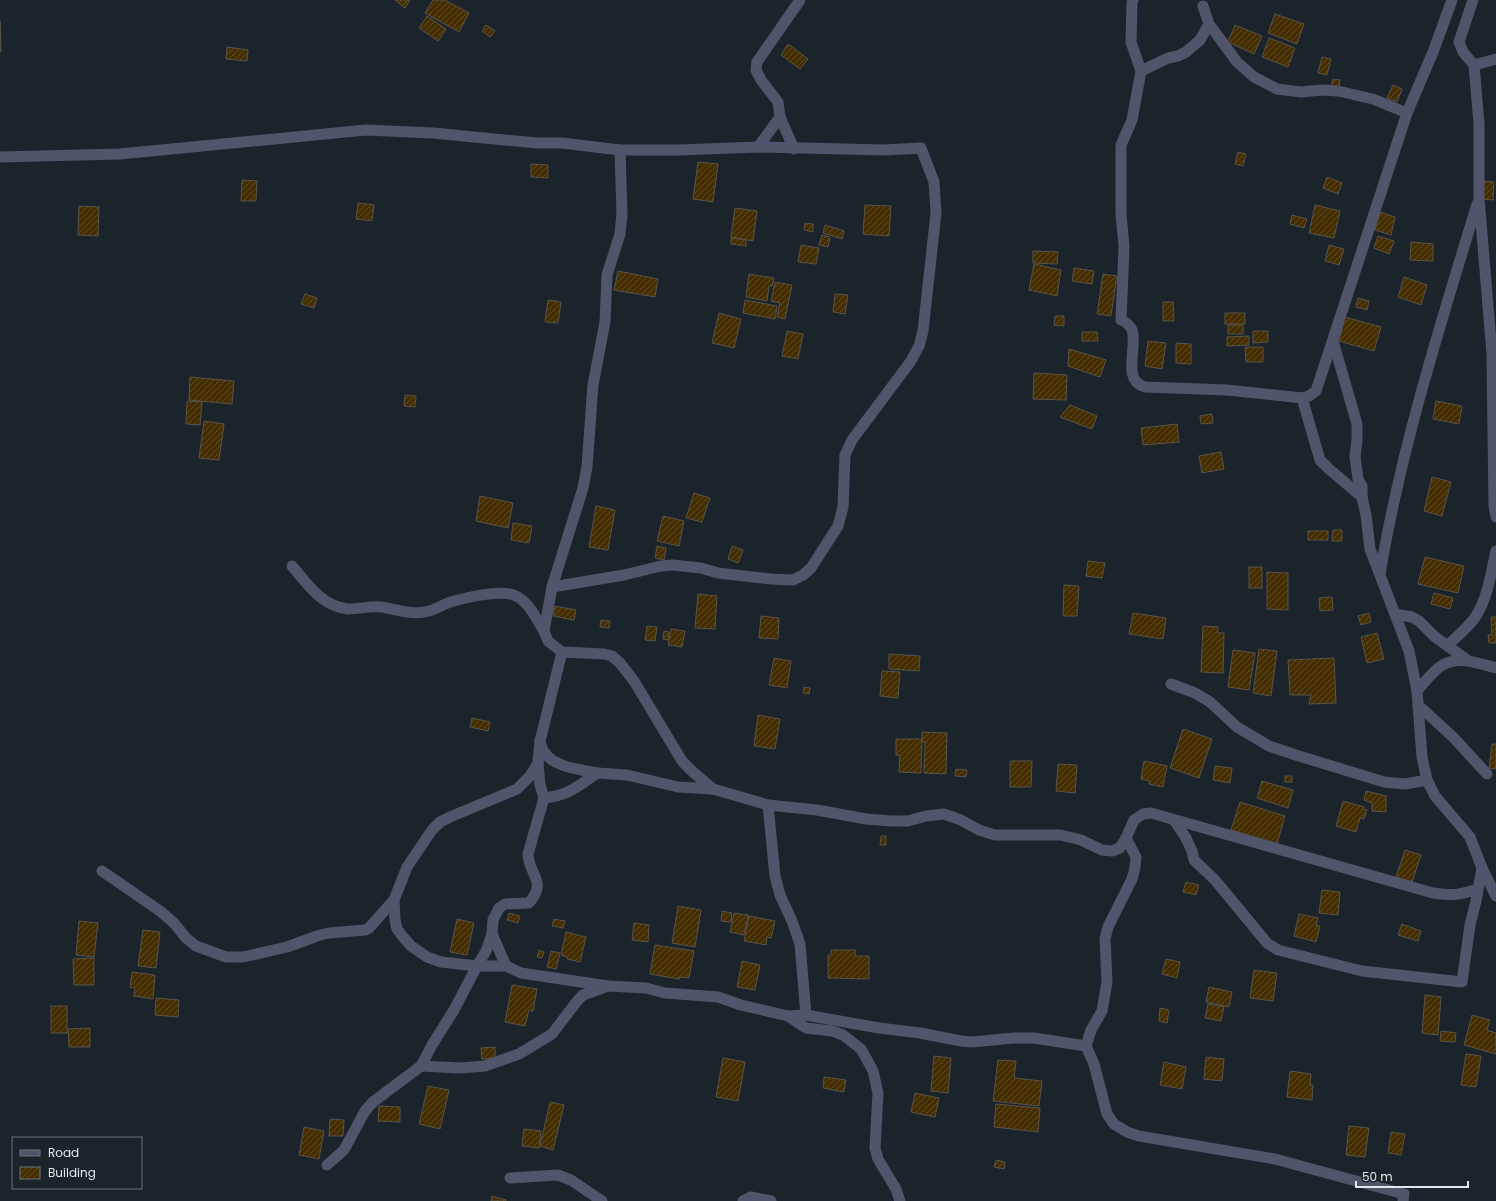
<svg xmlns="http://www.w3.org/2000/svg" width="1496" height="1201" font-family="Poppins,sans-serif">
  <style>
    .building { fill: url(#building-hatch); stroke: #595349 }
    .lines { fill: none; stroke-linecap: round; stroke-linejoin: round }
    .minor { stroke: #50556b; stroke-width: 11 }
  </style>
  <defs>
    <pattern id="building-hatch" width="6" height="6" patternUnits="userSpaceOnUse"><rect width="6" height="6" fill="#442e01"/><path d="M-1 1l2-2M0 6l6-6M5 7l2-2" fill="none" stroke="#5f4c26"/></pattern>
  </defs>
  <rect width="100%" height="100%" fill="#1b242a"/>
  <g class="building">
    <path d="M395,0H410L405,8Z"/>
    <path d="M433,0H445L469,13L459,32L425,13Z"/>
    <path d="M1275,14L1304,24L1297,44L1268,33Z"/>
    <path d="M427,16L446,29L438,41L419,28Z"/>
    <path d="M0,21L1,52H0Z"/>
    <path d="M486,25L495,31L490,37L482,31Z"/>
    <path d="M1235,25L1262,36L1254,54L1228,42Z"/>
    <path d="M1269,38L1295,48L1288,67L1262,57Z"/>
    <path d="M788,44L808,59L800,69L781,55Z"/>
    <path d="M227,47L248,50L247,61L226,59Z"/>
    <path d="M1322,57L1331,59L1327,75L1318,73Z"/>
    <path d="M1333,79L1340,80L1339,89L1331,88Z"/>
    <path d="M1393,85L1402,89L1397,102L1387,98Z"/>
    <path d="M1238,152L1246,154L1243,166L1235,164Z"/>
    <path d="M698,162L718,164L713,202L693,199Z"/>
    <path d="M531,164L548,165V178L531,177Z"/>
    <path d="M1327,177L1342,183L1338,194L1323,188Z"/>
    <path d="M242,180L257,181L256,201H241Z"/>
    <path d="M1483,181L1494,182L1493,200L1481,199Z"/>
    <path d="M358,203L374,205L372,221L356,219Z"/>
    <path d="M865,205L891,206L889,236L863,234Z"/>
    <path d="M1315,205L1340,211L1334,238L1309,233Z"/>
    <path d="M79,206L99,207L98,236L78,235Z"/>
    <path d="M735,208L757,211L753,241L731,237Z"/>
    <path d="M1380,212L1395,217L1391,235L1375,230Z"/>
    <path d="M1292,215L1307,219L1304,228L1290,224Z"/>
    <path d="M805,223L813,224V232L804,230Z"/>
    <path d="M825,225L844,231L842,239L823,233Z"/>
    <path d="M822,235L830,237L828,247L819,245Z"/>
    <path d="M1378,236L1394,241L1389,254L1374,248Z"/>
    <path d="M731,238L746,240V246L731,244Z"/>
    <path d="M1411,242L1433,244V261L1410,260Z"/>
    <path d="M801,245L819,248L816,264L798,262Z"/>
    <path d="M1329,245L1344,249L1339,265L1325,261Z"/>
    <path d="M1033,251L1058,252L1057,264L1033,263Z"/>
    <path d="M1034,264L1061,270L1057,296L1029,290Z"/>
    <path d="M1074,268L1094,271L1092,284L1072,281Z"/>
    <path d="M618,271L658,279L655,297L614,290Z"/>
    <path d="M749,274L774,278L772,286H769L767,301L746,297Z"/>
    <path d="M1103,274L1117,276L1111,316L1097,314Z"/>
    <path d="M1404,277L1427,285L1421,305L1398,297Z"/>
    <path d="M775,282L792,285L785,319L777,317L780,303L771,301Z"/>
    <path d="M305,294L317,298L314,308L301,304Z"/>
    <path d="M835,294L848,295L845,314L833,312Z"/>
    <path d="M1358,298L1369,301L1367,310L1356,307Z"/>
    <path d="M548,300L561,302L558,323L545,322Z"/>
    <path d="M745,300L777,306L775,319L743,313Z"/>
    <path d="M1163,302H1173L1174,321H1163Z"/>
    <path d="M719,313L741,319L734,348L712,343Z"/>
    <rect x="1225" y="313" width="20" height="11"/>
    <path d="M1055,316H1064V326L1054,325Z"/>
    <path d="M1345,317L1381,327L1374,351L1339,341Z"/>
    <rect x="1228" y="325" width="15" height="9"/>
    <path d="M787,331L803,334L798,359L782,356Z"/>
    <path d="M1253,331H1268V342L1253,343Z"/>
    <path d="M1082,332H1097L1098,341H1082Z"/>
    <path d="M1249,336V345L1227,346V337Z"/>
    <path d="M1148,341L1166,343L1162,369L1145,366Z"/>
    <path d="M1176,343L1191,344V364L1176,363Z"/>
    <path d="M1245,347H1263V362H1246Z"/>
    <path d="M1069,349L1106,360L1100,377L1068,366Z"/>
    <path d="M1034,373L1067,375L1066,400L1033,399Z"/>
    <path d="M190,377L234,381L232,404L189,400Z"/>
    <path d="M405,395L416,396L415,407L404,406Z"/>
    <path d="M187,401L202,402L200,425L186,424Z"/>
    <path d="M1436,401L1462,406L1459,424L1433,419Z"/>
    <path d="M1070,405L1097,416L1092,429L1060,417Z"/>
    <path d="M1212,414L1213,423L1201,424L1200,416Z"/>
    <path d="M204,421L224,424L219,460L199,458Z"/>
    <path d="M1177,424L1179,442L1143,445L1141,428Z"/>
    <path d="M1221,452L1224,469L1202,473L1199,456Z"/>
    <path d="M1432,477L1451,482L1442,516L1424,511Z"/>
    <path d="M694,493L710,498L702,522L686,518Z"/>
    <path d="M480,496L513,503L508,528L476,521Z"/>
    <path d="M596,506L615,510L608,550L589,547Z"/>
    <path d="M663,516L684,521L679,546L657,541Z"/>
    <path d="M513,523L532,526L529,543L511,540Z"/>
    <path d="M1333,530H1342V541H1332Z"/>
    <rect x="1308" y="531" width="20" height="9"/>
    <path d="M657,546L666,548L664,560L655,558Z"/>
    <path d="M732,546L743,550L738,563L728,559Z"/>
    <path d="M1425,557L1464,566L1458,593L1418,584Z"/>
    <path d="M1088,561L1105,563L1102,578L1086,576Z"/>
    <rect x="1249" y="567" width="13" height="21"/>
    <path d="M1267,572L1288,573V610L1267,609Z"/>
    <path d="M1064,585L1079,586L1077,616H1063Z"/>
    <path d="M1434,593L1453,598L1450,609L1431,604Z"/>
    <path d="M698,594L717,596L715,629L695,628Z"/>
    <path d="M1332,597L1333,610L1320,611L1319,598Z"/>
    <path d="M555,606L576,610L574,620L553,616Z"/>
    <path d="M1133,613L1166,618L1163,639L1129,634Z"/>
    <path d="M1369,613L1371,622L1361,625L1358,616Z"/>
    <path d="M761,616L779,618L778,639L759,638Z"/>
    <path d="M1491,617H1496V643H1489L1488,635H1492Z"/>
    <path d="M601,620L610,621L609,628L600,627Z"/>
    <path d="M647,626L657,627L655,641L645,640Z"/>
    <path d="M1203,626L1218,627V633H1224L1223,673L1201,672Z"/>
    <path d="M671,629L685,631L682,647L668,645Z"/>
    <path d="M664,631L669,632L668,640L663,639Z"/>
    <path d="M1377,633L1384,659L1367,663L1361,637Z"/>
    <path d="M1259,649L1277,651L1271,696L1253,693Z"/>
    <path d="M1233,650L1255,653L1249,690L1228,687Z"/>
    <path d="M889,654L920,656L919,671L889,669Z"/>
    <path d="M774,658L791,661L787,688L769,685Z"/>
    <path d="M1334,658L1336,703L1309,704L1311,695H1290L1288,660Z"/>
    <path d="M882,671L900,672L898,698L880,696Z"/>
    <path d="M804,687L810,688L809,694L803,693Z"/>
    <path d="M758,715L780,719L775,749L754,746Z"/>
    <path d="M472,718L490,722L488,731L470,727Z"/>
    <path d="M1183,729L1212,739L1199,778L1170,768Z"/>
    <path d="M922,732L947,733L946,774L924,773L925,742H922Z"/>
    <path d="M896,739H922L921,773L899,772L900,755H896Z"/>
    <path d="M1492,744H1496V769L1489,768Z"/>
    <path d="M1010,761H1032L1031,787H1010Z"/>
    <path d="M1144,761L1167,766L1163,787L1149,784L1150,781L1141,779Z"/>
    <path d="M1058,764L1077,765L1075,793L1056,791Z"/>
    <path d="M1215,766L1232,768L1230,783L1213,780Z"/>
    <path d="M956,769L967,770L966,777L955,776Z"/>
    <rect x="1285" y="776" width="7" height="6"/>
    <path d="M1262,781L1293,790L1288,808L1257,798Z"/>
    <path d="M1366,791L1386,796V812L1372,811V803L1364,800Z"/>
    <path d="M1343,801L1364,807L1363,809L1367,810L1364,819L1360,818L1356,832L1336,826Z"/>
    <path d="M1240,802L1285,816L1277,844L1231,830Z"/>
    <path d="M881,836H886V845H880Z"/>
    <path d="M1405,850L1421,855L1412,882L1396,877Z"/>
    <path d="M1186,882L1199,885L1196,895L1183,892Z"/>
    <path d="M1322,890L1340,892L1338,915L1319,913Z"/>
    <path d="M678,906L701,910L695,947L672,943Z"/>
    <path d="M722,911L732,913L731,922L721,921Z"/>
    <path d="M509,913L520,916L518,923L507,920Z"/>
    <path d="M734,913L748,915L744,935L730,932Z"/>
    <path d="M1299,914L1318,918L1316,925L1320,926L1316,942L1294,936Z"/>
    <path d="M749,916L775,921L771,938L767,937L766,945L744,941Z"/>
    <path d="M457,919L474,923L467,955L450,952Z"/>
    <path d="M554,919L565,921L563,928L552,926Z"/>
    <path d="M79,921L98,923L94,957L76,955Z"/>
    <path d="M634,923L649,925L648,942L632,940Z"/>
    <path d="M1402,924L1421,931L1418,941L1398,935Z"/>
    <path d="M143,930L160,932L156,968L138,966Z"/>
    <path d="M566,932L586,937L580,962L567,959V957L561,955Z"/>
    <path d="M655,945L694,951L689,978L680,977L679,979L650,974Z"/>
    <path d="M539,950L544,952L542,958L537,957Z"/>
    <path d="M831,950H855V956H869V979L828,978V955H831Z"/>
    <path d="M551,951L560,953L556,969L547,967Z"/>
    <path d="M94,958V985H74L73,959Z"/>
    <path d="M1166,959L1180,962L1177,978L1162,974Z"/>
    <path d="M742,961L760,965L755,990L737,987Z"/>
    <path d="M1254,970L1277,973L1273,1001L1250,998Z"/>
    <path d="M132,972L155,975L153,999L134,996L135,988L130,987Z"/>
    <path d="M512,985L537,989L533,1011L529,1010L525,1026L505,1022Z"/>
    <path d="M1209,987L1232,992L1229,1007L1206,1002Z"/>
    <path d="M1425,995L1441,997L1438,1035L1422,1033Z"/>
    <path d="M156,998L179,1000L178,1017L155,1015Z"/>
    <path d="M1208,1004L1224,1007L1221,1021L1205,1018Z"/>
    <rect x="51" y="1006" width="16" height="27"/>
    <path d="M1160,1008L1169,1010L1167,1023L1159,1021Z"/>
    <path d="M1472,1015L1490,1020L1487,1030L1496,1033V1054L1464,1045Z"/>
    <path d="M90,1028V1047H69L68,1029Z"/>
    <path d="M1441,1031L1456,1033L1455,1042L1440,1041Z"/>
    <path d="M495,1047V1058L482,1059L481,1048Z"/>
    <path d="M1466,1054L1481,1056L1476,1087L1461,1085Z"/>
    <path d="M934,1056L951,1058L948,1093L931,1091Z"/>
    <path d="M1206,1057L1224,1059L1222,1081L1204,1079Z"/>
    <path d="M723,1058L745,1062L738,1101L716,1097Z"/>
    <path d="M998,1060L1016,1061L1014,1078L1042,1081L1039,1106L993,1101Z"/>
    <path d="M1164,1062L1186,1067L1182,1089L1160,1085Z"/>
    <path d="M1290,1071L1311,1074L1310,1085H1313L1312,1100L1287,1097Z"/>
    <path d="M824,1077L846,1080L844,1092L823,1088Z"/>
    <path d="M428,1086L449,1090L440,1129L419,1124Z"/>
    <path d="M915,1093L939,1098L935,1117L911,1112Z"/>
    <path d="M550,1102L564,1105L553,1150L540,1146Z"/>
    <path d="M996,1104L1040,1108L1038,1132L994,1127Z"/>
    <path d="M379,1106L400,1107V1122L378,1121Z"/>
    <path d="M330,1119L344,1120L343,1136H329Z"/>
    <path d="M1349,1126L1369,1128L1365,1157L1346,1155Z"/>
    <path d="M304,1127L324,1131L319,1159L299,1155Z"/>
    <path d="M524,1129L541,1131L539,1148L522,1146Z"/>
    <path d="M1391,1132L1405,1134L1401,1155L1388,1153Z"/>
    <path d="M996,1160L1005,1162L1004,1169L994,1167Z"/>
    <path d="M492,1196L506,1200V1201H491Z"/>
  </g>
  <g class="lines">
    <g class="minor">
      <path d="M1133,0L1132,3L1131,42L1141,71L1132,120L1121,145V214L1124,246L1121,320C1126,322 1130,325 1132,330C1138,347 1121,381 1145,387L1227,390L1302,398L1309,396L1316,391L1407,113L1433,52L1452,0"/>
      <path d="M1473,0L1459,42L1463,52L1474,65L1479,124V198L1492,354L1494,507L1496,517"/>
      <path d="M1203,6L1209,24L1237,62L1254,77L1277,89L1301,92L1322,90L1338,91L1373,99L1407,113"/>
      <path d="M1474,65L1496,59"/>
      <path d="M1141,71L1168,58L1178,56L1186,52L1200,40L1209,24"/>
      <path d="M758,147L780,117"/>
      <path d="M794,149L780,117L778,102L761,80L756,70L757,62L800,0"/>
      <path d="M620,150L622,214L620,234L607,275L605,322L593,385L587,467L583,488L552,587L544,631L548,641L562,652L604,654L612,656L620,663L634,681L682,761L693,772L713,789L768,805L817,810L866,819L891,821H908L926,816L944,814L961,820L979,830L995,835H1061L1081,840L1102,850L1112,851L1120,848L1126,838L1134,820L1143,814L1151,813L1433,893C1453,896 1459,895 1478,889"/>
      <path d="M0,157L120,154L366,130L433,133L537,143H562L620,150H679L758,147L884,150L921,148L934,182L936,213L923,331L919,346L911,361L852,440L845,455L843,507L838,526L811,568L803,575L793,580L771,579L718,573L701,568L673,565L661,566L624,575L552,587"/>
      <path d="M1333,341L1357,424V440L1355,457L1358,479L1362,486V497L1366,515L1370,549L1409,651L1417,691L1422,757L1427,780L1435,796L1470,837L1482,868L1496,896"/>
      <path d="M1302,398L1320,460L1329,469L1362,497"/>
      <path d="M292,566C307,583 322,607 348,609C359,609 370,606 381,607C397,609 412,616 429,611C437,609 445,603 454,601C469,597 503,589 516,596C529,602 537,620 544,631"/>
      <path d="M1380,574C1401,448 1440,326 1477,204"/>
      <path d="M1395,614L1412,617L1419,621L1434,636L1467,660"/>
      <path d="M1448,645C1457,636 1469,627 1476,616C1488,597 1491,573 1496,551"/>
      <path d="M1171,684L1195,693L1210,702L1237,727L1269,746L1299,756L1384,782L1405,784L1427,780"/>
      <path d="M1417,691C1424,683 1432,672 1441,666C1458,655 1478,663 1496,668"/>
      <path d="M1418,705L1453,737L1487,774"/>
      <path d="M540,741C541,745 542,750 545,753C554,767 582,770 597,773"/>
      <path d="M544,798C569,795 577,787 597,773L627,775L678,787L713,789"/>
      <path d="M768,805L775,876L780,895L792,921L800,944L806,1015"/>
      <path d="M1174,820L1186,838L1192,851L1194,860L1215,880L1267,943L1278,950L1362,971L1462,982L1470,925L1476,901L1482,868"/>
      <path d="M1126,838L1136,857L1135,868L1132,879L1108,927L1105,939L1107,982L1102,1011L1091,1030L1086,1046L1094,1064L1107,1114L1114,1124L1127,1132L1139,1136L1275,1159L1404,1194L1403,1201"/>
      <path d="M102,871L160,911L174,923L186,938L196,946L226,957H243L287,947L320,935L329,933L365,930L369,928L394,900L407,867L432,830L440,822L450,817L517,789L530,776L538,763"/>
      <path d="M394,900L395,920L397,929L403,937L411,946L427,957L441,962L477,966H506L521,973L608,986L646,988L665,993L718,997L741,1005L788,1016L806,1015L879,1028L920,1033L961,1041L972,1042L1014,1038H1034L1086,1046"/>
      <path d="M492,934L506,966"/>
      <path d="M788,1016L806,1028L832,1031L843,1035L861,1049L865,1056L873,1071L878,1093L875,1148L878,1159L896,1189L900,1201"/>
      <path d="M421,1066L460,1068L485,1066L519,1054L552,1034L578,1000L583,995L608,986"/>
      <path d="M327,1165L344,1150L365,1111L373,1102L421,1066L432,1045L454,1010L477,966L486,951L492,934L493,920L499,908L505,904L529,903C548,881 529,876 528,854L544,798L540,785L538,763L540,741L562,652"/>
      <path d="M510,1178L558,1175L571,1180L602,1201"/>
      <path d="M743,1201L751,1197L771,1201"/>
    </g>
  </g>
  <rect x="12" y="1137" width="130" height="52" fill="#1b242a" stroke="#6b7278"/>
  <rect x="20" y="1150" width="20" height="6" fill="#50556b" stroke="#6b7278"/>
  <text x="48" y="1157" font-size="12" fill="#e2e7ec">Road</text>
  <rect x="20" y="1167" width="20" height="12" fill="url(#building-hatch)" stroke="#6b7278"/>
  <text x="48" y="1177" font-size="12" fill="#e2e7ec">Building</text>
  <path d="M1356 1181v6h112v-6" fill="none" stroke="#e2e7ec" stroke-width="2"/>
  <text x="1362" y="1181" font-size="12" fill="#e2e7ec" stroke="#1b242a" stroke-width="3" paint-order="stroke">50 m</text>
</svg>
